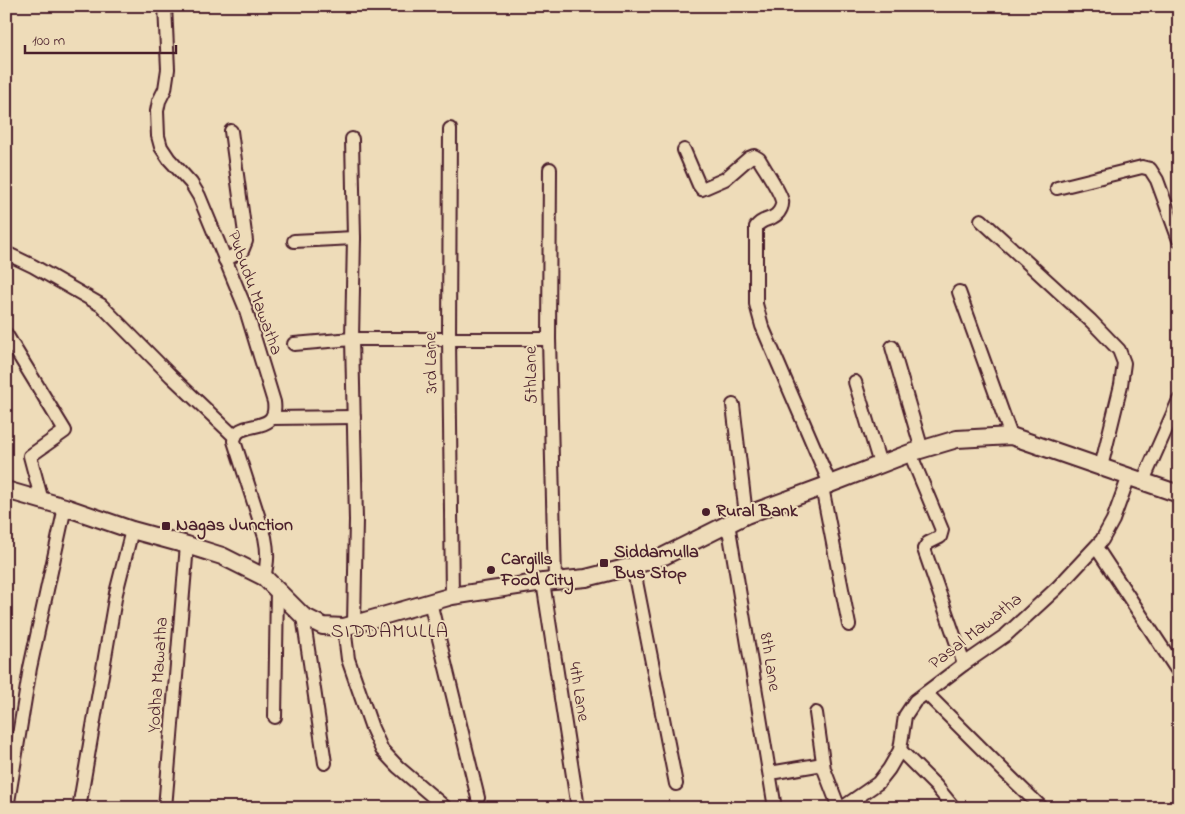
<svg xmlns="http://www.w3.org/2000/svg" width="1185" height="814" font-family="'Indie Flower',sans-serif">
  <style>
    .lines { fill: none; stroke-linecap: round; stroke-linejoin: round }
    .minor-casing { stroke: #4a1f2b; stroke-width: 16 }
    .major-casing { stroke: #4a1f2b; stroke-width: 20 }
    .minor { stroke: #eedcb9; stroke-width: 12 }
    .major { stroke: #eedcb9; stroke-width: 16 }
    .poi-dot { fill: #4a1f2b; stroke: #eedcb9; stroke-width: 2 }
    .labels { text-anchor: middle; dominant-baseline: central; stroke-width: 4; stroke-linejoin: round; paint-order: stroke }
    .street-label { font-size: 18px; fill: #4a1f2b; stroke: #eedcb9 }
    .poi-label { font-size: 18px; font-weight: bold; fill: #4a1f2b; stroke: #eedcb9; text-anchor: start }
    .quarter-label { font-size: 20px; letter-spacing: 1px; fill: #4a1f2b; stroke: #eedcb9 }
  </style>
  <rect width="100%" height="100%" fill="#eedcb9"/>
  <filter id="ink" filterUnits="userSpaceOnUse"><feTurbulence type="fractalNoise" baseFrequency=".02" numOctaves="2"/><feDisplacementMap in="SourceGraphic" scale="10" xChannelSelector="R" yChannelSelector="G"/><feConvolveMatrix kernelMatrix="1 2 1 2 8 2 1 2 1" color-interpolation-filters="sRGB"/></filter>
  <g filter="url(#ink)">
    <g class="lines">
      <defs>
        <g id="minor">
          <path d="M165,6L168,69L165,89L159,101L157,111L158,136L161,147L169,159L191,183L199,196L245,307L274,402C279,437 236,417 234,441L265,537C268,552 268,562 264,577"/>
          <path d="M450,129L449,338L452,596"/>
          <path d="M352,139L354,238L352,339L356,520L354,624"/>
          <path d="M684,150L699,185L702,189L725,179L749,158L754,156L759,159C764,168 780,191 782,201C783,205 780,212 776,215C769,221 762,218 756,227V304L762,326L830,484"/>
          <path d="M550,169L549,339L555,580"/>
          <path d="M1057,188L1142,167L1150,169L1157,180L1179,240"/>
          <path d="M981,220L1091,321L1119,350L1124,363L1121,385L1101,467"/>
          <path d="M294,241L354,238"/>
          <path d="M6,253L33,266L101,305L171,376L235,437"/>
          <path d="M225,260L242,251L246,241L231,131"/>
          <path d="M959,292L1011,436"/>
          <path d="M6,334L65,431L30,456L42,501"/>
          <path d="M294,344L352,339H549"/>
          <path d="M892,347L922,450"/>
          <path d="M855,382L880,464"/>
          <path d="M733,405L746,515"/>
          <path d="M272,418L354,417"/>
          <path d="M910,453L942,530L940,537L928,543L924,549L964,664"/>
          <path d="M1143,481L1179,400"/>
          <path d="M822,487L849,625"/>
          <path d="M728,523L775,808"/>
          <path d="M1096,547L1179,673"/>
          <path d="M633,566L676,784"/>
          <path d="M543,582L578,808"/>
          <path d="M430,602L478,798"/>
          <path d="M303,616L325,763"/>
          <path d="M344,627L348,659L372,728L382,750L398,767L446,808"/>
          <path d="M926,693L1006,773L1042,808"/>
          <path d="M816,713L824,769L839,808"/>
          <path d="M275,717L277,589"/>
          <path d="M900,750L936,786L954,808"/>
          <path d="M770,773L823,764"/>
          <path d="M7,808L30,668L65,507"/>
          <path d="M79,808L116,593L132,530"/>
          <path d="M165,808L187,545"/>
          <path d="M842,808L878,783L889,769L900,750L905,716L915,701L964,664L1006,635L1057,588L1102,540L1113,520L1129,476"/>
        </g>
        <path id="major" d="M6,490L65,507L132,530L187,545L222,556L264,577L303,616L323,626L344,627L452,596L543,582L586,578L633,566L664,556L746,515L822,487L910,453L957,439L1011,436L1179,494"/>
      </defs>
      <use href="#minor" class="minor-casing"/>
      <use href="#major" class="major-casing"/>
      <use href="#minor" class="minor"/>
      <use href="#major" class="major"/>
    </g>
  </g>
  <g class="poi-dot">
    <circle cx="706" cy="512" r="5"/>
    <rect x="161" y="521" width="10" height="10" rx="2.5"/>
    <rect x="599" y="558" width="10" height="10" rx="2.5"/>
    <circle cx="491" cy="570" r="5"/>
  </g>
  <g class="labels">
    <g class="street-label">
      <text transform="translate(254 293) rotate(70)">Pubudu Mawatha</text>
      <text transform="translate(432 363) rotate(-91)">3rd Lane</text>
      <text transform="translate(532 375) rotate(-91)">5thLane</text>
      <text transform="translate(976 632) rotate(-38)">Pasal Mawatha</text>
      <text transform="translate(769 662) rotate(81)">8th Lane</text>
      <text transform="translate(159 675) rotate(-86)">Yodha Mawatha</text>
      <text transform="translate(578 692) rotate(81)">4th Lane</text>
    </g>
    <g class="poi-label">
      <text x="716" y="512">Rural Bank</text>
      <text x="176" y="526">Nagas Junction</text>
      <text x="614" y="553">Siddamulla<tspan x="614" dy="21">Bus Stop</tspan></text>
      <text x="501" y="560">Cargills<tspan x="501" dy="21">Food City</tspan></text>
    </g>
    <g class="quarter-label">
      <text x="390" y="632">SIDDAMULLA</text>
    </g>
  </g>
  <rect width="1185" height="814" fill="none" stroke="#eedcb9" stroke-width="25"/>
  <rect x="12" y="12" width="1160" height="789" fill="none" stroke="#4a1f2b" stroke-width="2" filter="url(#ink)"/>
  <path d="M25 45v8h151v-8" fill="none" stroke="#4a1f2b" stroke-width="2.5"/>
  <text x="32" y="45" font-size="15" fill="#4a1f2b" stroke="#eedcb9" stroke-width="4" paint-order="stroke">100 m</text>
</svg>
